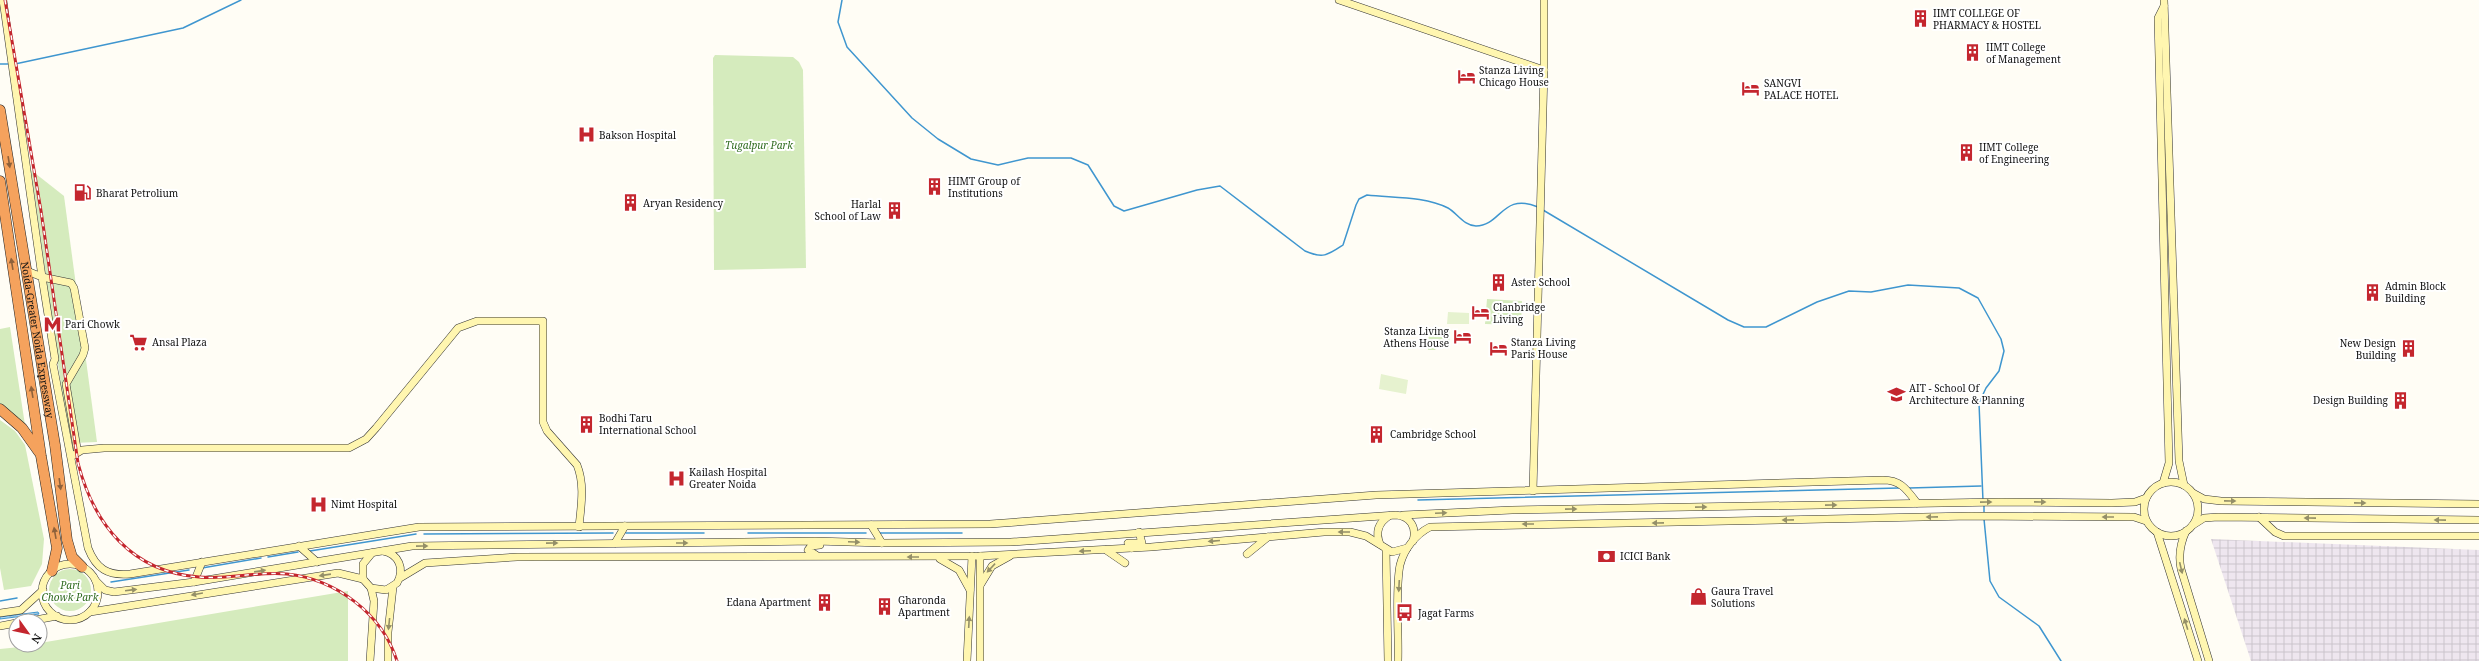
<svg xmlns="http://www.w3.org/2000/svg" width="2479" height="661" font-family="'Noto Serif',serif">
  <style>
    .industrial { fill: url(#industrial-grid) }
    .green { fill: #d5ebbd }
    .pitch { fill: #e6f2cf }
    .water { fill: url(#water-waves); stroke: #3f96cf }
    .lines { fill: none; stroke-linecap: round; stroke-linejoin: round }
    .stream { stroke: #3f96cf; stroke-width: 1.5 }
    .secondary-casing { stroke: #333; stroke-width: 8 }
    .highway-casing { stroke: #222; stroke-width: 11 }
    .secondary { stroke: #fff6b0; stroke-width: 7 }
    .highway { stroke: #f5a25d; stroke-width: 10 }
    .rail-casing { stroke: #c4262e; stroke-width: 3 }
    .rail { stroke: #fff; stroke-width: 1.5; stroke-dasharray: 4.5; stroke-linecap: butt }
    .oneway { fill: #8e613b }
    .oneway2 { fill: #948f68 }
    .labels { text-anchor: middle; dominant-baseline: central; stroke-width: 4; stroke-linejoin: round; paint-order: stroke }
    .poi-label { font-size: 10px; fill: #111; stroke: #fff; text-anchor: start }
    .park-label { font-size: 10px; font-style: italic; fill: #2f6b1f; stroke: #fff }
    .street-label { font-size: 10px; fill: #111; stroke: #fff }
  </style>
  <defs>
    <pattern id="industrial-grid" width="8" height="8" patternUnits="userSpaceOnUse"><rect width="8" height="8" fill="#eee6ef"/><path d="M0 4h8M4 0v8" fill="none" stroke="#cbc4cc"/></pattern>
    <pattern id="water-waves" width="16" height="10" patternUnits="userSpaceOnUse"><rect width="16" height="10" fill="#b9e0f7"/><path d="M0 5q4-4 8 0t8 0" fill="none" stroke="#9ebfd3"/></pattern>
  </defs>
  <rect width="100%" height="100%" fill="#fffdf5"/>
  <path class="industrial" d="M2211,539L2479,550V661H2251Z"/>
  <g class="green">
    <path d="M715,55L793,57L799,62L803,70L806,268L714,270L713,58Z"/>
    <path d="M31,170L64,196L97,442L73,443L68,436Z"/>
    <path d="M1487,299L1522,301L1521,325L1485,324Z"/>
    <path d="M10,327L25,425L0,407V329Z"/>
    <path d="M1429,328L1450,329L1449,344L1438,346L1435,350H1428Z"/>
    <path d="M0,420L15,431L25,445L44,539L42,564L31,586L4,590L0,568Z"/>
    <circle cx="70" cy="590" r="21"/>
    <path d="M348,591V661H0V649L40,645V643Z"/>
  </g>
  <g class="pitch">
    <path d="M1448,312L1469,313V324H1447Z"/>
    <path d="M1381,374L1408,380L1406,394L1379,389Z"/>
  </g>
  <path class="water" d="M38,612L39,614L0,619V617Z"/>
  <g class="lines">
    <g class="stream">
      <path d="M842,0L838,22L847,47L912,118L938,139L971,159L998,165L1028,158H1071L1088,165L1114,206L1124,211L1197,190L1220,186L1305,251C1323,259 1328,255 1343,245L1356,205L1359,199L1367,195C1393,198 1424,196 1448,208C1457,213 1464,226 1476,226C1501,226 1502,192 1538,207"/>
      <path d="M0,64H9"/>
      <path d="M15,64L183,28L241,0"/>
      <path d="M1543,210L1728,320L1744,327H1766L1817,302L1849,291L1871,292L1908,285L1959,288L1978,298L2001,339L2004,351L1999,371L1986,388L1979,403L1983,501"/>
      <path d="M1909,488L1981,486"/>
      <path d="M1418,500L1899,488"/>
      <path d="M1984,505V513"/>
      <path d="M1984,519L1990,581L1999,597L2039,626L2061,661"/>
      <path d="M626,533H704"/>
      <path d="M748,533H866"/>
      <path d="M878,533H962"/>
      <path d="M424,534L613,533"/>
      <path d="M310,551L416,534"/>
      <path d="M268,557L298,552"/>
      <path d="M202,568L261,558"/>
      <path d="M111,582L189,570"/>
      <path d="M0,601L17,598"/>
    </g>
    <defs>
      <g id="secondary">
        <path d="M3,0L42,277L71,283L74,288L85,348L83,355L66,384L77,448"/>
        <path d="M1339,0L1544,70"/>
        <path d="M2164,0L2179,461L2184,485"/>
        <path d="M27,271L42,277L55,359L53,364L88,548C96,569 108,576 130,574L419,527L990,524L1376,495L1883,480C1901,480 1907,490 1917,503"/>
        <path d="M72,456L82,450L104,448H349L366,439L376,428L458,328L477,321H543V422L547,431L577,465C585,485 581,506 579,527"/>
        <circle cx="2171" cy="509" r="27"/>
        <path d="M2163,483L2169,463L2158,18L2164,6"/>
        <path d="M1533,491L1544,70V0"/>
        <path d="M2193,493L2204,499L2221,501L2479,504"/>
        <path d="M1403,515L1512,510L2001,502L2112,503L2135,502L2146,498"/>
        <path d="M2259,517L2275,532L2284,536H2479"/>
        <path d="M871,525L882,543"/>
        <path d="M2193,525L2204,518L2218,517L2479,520"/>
        <path d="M2186,531C2180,544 2178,555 2181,569L2209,661"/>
        <path d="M2157,532L2198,661"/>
        <path d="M615,543L625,526"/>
        <path d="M1380,544C1375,532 1378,523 1389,516"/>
        <path d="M299,546L317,562"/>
        <path d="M1132,548L1128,543H1142L1139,532"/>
        <path d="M1106,550L1125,563"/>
        <path d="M1386,550L1388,661"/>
        <path d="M372,553L363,564V579L371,588L386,590L397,583C405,569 399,554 383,551"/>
        <path d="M1247,554L1268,537"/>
        <path d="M816,555L808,550L811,546L820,545"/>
        <path d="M940,559L959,570L970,590"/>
        <circle cx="70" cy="592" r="28"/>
        <path d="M400,578L425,563L517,557L980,556L1151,547L1324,532H1350L1366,536L1392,552L1407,548"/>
        <path d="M96,581L105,590L114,592L194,582L412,546L815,541L882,543L1011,542L1396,515C1410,516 1417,527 1413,541"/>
        <path d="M194,582L202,562"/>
        <path d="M981,584L992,566L1010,556"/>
        <path d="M90,612L338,573L363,579"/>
        <path d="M0,613L21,610L43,590"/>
        <path d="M30,621L57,616"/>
        <path d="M0,626L16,623"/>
        <path d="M370,661L374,601L371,588"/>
        <path d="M388,661V632L393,587"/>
        <path d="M967,661L972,556"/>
        <path d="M980,661V556"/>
        <path d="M1398,661C1399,634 1395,590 1400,565C1404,549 1416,534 1430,527L1971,516L2134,517L2146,521"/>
      </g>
      <g id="highway">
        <path id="s1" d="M0,110L55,445L67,540L72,557L82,567"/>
        <path d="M0,181L41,456L57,548L52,571"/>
        <path d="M0,409L22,428L39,452"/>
      </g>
    </defs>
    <use href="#secondary" class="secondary-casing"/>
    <use href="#highway" class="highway-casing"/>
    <use href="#secondary" class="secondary"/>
    <use href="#highway" class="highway"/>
    <defs>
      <path id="rail" d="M5,0L41,211L78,463C94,525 132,572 199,577C228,580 257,571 287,574C335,579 382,613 397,661"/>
    </defs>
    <use href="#rail" class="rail-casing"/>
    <use href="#rail" class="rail"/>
  </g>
  <defs><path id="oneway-solid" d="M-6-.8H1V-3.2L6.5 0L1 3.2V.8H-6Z"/></defs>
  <g class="oneway">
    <use href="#oneway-solid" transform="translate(9 162) rotate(81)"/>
    <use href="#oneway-solid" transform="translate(12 264) rotate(-99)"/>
    <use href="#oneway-solid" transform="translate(32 392) rotate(-99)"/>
    <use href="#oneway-solid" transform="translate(60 484) rotate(82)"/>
    <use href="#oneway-solid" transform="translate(55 533) rotate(-100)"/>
  </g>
  <g class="oneway2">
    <use href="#oneway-solid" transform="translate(2230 501) rotate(1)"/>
    <use href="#oneway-solid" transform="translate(1986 502) rotate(-1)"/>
    <use href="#oneway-solid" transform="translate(2040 502) rotate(1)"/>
    <use href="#oneway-solid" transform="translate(2360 503) rotate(1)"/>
    <use href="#oneway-solid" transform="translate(1831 505) rotate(-1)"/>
    <use href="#oneway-solid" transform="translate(1701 507) rotate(-1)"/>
    <use href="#oneway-solid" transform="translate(1571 509) rotate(-1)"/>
    <use href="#oneway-solid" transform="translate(1441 513) rotate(-3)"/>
    <use href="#oneway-solid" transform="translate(1932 517) rotate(179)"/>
    <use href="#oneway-solid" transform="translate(2108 517) rotate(-180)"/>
    <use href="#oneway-solid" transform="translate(2310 518) rotate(-179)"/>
    <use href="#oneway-solid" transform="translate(1788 520) rotate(179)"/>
    <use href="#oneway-solid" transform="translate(2440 520) rotate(-179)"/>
    <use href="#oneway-solid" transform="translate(1658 523) rotate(179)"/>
    <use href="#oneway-solid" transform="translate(1528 524) rotate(180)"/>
    <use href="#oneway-solid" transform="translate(1344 532) rotate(-180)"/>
    <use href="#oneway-solid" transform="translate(1214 541) rotate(175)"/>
    <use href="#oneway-solid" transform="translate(854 542) rotate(2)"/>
    <use href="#oneway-solid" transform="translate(552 543) rotate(-1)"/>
    <use href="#oneway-solid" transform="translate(682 543)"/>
    <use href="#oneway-solid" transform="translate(422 546) rotate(-1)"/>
    <use href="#oneway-solid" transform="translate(1085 551) rotate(177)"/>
    <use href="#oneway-solid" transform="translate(913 557) rotate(180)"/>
    <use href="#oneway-solid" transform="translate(991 568) rotate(133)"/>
    <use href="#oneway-solid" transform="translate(2181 568) rotate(77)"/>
    <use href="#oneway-solid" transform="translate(260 571) rotate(-8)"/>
    <use href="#oneway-solid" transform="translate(325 575) rotate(172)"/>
    <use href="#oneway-solid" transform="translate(1399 586) rotate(93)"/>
    <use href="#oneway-solid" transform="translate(131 590) rotate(-7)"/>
    <use href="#oneway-solid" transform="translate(197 594) rotate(170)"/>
    <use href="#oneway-solid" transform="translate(969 622) rotate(-87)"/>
    <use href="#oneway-solid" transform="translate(389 624) rotate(96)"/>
    <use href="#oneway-solid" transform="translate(2186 624) rotate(-107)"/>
  </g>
  <defs>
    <symbol id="building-bare" viewBox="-9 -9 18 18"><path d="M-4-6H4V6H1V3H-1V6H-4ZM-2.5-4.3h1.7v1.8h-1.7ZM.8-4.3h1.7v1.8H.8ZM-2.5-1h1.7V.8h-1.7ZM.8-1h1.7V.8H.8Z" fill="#c4262e" stroke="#fff" stroke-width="2.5" paint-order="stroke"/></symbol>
    <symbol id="hotel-bare" viewBox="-9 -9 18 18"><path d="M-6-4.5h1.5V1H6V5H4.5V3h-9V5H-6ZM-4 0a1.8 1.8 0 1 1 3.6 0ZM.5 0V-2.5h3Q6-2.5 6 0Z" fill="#c4262e" stroke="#fff" stroke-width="2.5" paint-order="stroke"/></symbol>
    <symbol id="hospital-bare" viewBox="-9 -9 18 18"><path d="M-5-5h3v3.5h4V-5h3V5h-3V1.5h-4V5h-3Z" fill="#c4262e" stroke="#fff" stroke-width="2.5" paint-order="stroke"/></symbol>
    <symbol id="fuel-bare" viewBox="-9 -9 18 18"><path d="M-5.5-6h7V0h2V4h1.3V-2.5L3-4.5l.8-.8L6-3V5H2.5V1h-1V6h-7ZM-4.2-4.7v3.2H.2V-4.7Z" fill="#c4262e" stroke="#fff" stroke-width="2.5" paint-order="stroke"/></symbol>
    <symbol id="metro-bare" viewBox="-9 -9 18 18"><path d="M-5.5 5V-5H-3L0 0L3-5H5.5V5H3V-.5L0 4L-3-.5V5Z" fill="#c4262e" stroke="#fff" stroke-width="2.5" paint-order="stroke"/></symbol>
    <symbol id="supermarket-bare" viewBox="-9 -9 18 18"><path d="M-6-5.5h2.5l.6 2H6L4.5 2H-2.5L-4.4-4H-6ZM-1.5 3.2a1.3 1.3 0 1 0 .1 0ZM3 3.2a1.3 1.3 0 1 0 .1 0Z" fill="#c4262e" stroke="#fff" stroke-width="2.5" paint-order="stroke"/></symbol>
    <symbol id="university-bare" viewBox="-9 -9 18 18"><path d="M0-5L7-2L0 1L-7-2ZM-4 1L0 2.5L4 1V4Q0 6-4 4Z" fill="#c4262e" stroke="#fff" stroke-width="2.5" paint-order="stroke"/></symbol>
    <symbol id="bank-bare" viewBox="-9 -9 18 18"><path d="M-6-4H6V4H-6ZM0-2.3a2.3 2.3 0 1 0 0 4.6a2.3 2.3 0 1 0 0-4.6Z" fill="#c4262e" stroke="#fff" stroke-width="2.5" paint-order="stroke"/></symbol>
    <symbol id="shop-bare" viewBox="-9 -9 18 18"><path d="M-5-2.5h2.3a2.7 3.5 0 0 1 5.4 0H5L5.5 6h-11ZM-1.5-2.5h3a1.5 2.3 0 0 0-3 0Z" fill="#c4262e" stroke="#fff" stroke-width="2.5" paint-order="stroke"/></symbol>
    <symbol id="bus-bare" viewBox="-9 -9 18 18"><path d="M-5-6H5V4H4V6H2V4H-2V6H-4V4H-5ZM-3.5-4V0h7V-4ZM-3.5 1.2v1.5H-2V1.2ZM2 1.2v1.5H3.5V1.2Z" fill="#c4262e" stroke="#fff" stroke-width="2.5" paint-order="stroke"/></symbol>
  </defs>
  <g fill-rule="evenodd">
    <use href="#building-bare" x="1908" y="6" width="25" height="25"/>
    <use href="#building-bare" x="1960" y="40" width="25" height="25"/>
    <use href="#hotel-bare" x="1454" y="64" width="25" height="25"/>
    <use href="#hotel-bare" x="1738" y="76" width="25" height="25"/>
    <use href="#hospital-bare" x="574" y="122" width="25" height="25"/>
    <use href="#building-bare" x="1954" y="140" width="25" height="25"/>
    <use href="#building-bare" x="922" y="174" width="25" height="25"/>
    <use href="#fuel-bare" x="70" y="180" width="25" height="25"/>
    <use href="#building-bare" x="618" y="190" width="25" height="25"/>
    <use href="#building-bare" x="882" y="198" width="25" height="25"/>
    <use href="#building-bare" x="1486" y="270" width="25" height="25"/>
    <use href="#building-bare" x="2360" y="280" width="25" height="25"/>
    <use href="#hotel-bare" x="1468" y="300" width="25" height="25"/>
    <use href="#metro-bare" x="40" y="312" width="25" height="25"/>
    <use href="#hotel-bare" x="1450" y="324" width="25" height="25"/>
    <use href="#supermarket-bare" x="126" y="330" width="25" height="25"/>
    <use href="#hotel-bare" x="1486" y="336" width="25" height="25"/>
    <use href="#building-bare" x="2396" y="336" width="25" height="25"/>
    <use href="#university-bare" x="1884" y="382" width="25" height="25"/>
    <use href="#building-bare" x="2388" y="388" width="25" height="25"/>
    <use href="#building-bare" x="574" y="412" width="25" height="25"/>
    <use href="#building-bare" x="1364" y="422" width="25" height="25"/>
    <use href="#hospital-bare" x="664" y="466" width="25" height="25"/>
    <use href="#hospital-bare" x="306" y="492" width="25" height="25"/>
    <use href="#bank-bare" x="1594" y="544" width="25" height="25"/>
    <use href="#shop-bare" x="1686" y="584" width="25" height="25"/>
    <use href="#building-bare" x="812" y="590" width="25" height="25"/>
    <use href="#building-bare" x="872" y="594" width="25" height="25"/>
    <use href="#bus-bare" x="1392" y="600" width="25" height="25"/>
  </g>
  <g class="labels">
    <g class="poi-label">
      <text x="1933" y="13">IIMT COLLEGE OF<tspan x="1933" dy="12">PHARMACY &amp; HOSTEL</tspan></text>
      <text x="1986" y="47">IIMT College<tspan x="1986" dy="12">of Management</tspan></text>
      <text x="1479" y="70">Stanza Living<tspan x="1479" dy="12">Chicago House</tspan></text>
      <text x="1764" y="83">SANGVI<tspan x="1764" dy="12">PALACE HOTEL</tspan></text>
      <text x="599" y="135">Bakson Hospital</text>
      <text x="1979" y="147">IIMT College<tspan x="1979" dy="12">of Engineering</tspan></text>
      <text x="948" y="181">HIMT Group of<tspan x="948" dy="12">Institutions</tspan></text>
      <text x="96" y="193">Bharat Petrolium</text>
      <text x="643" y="203">Aryan Residency</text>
      <text x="881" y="204" text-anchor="end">Harlal<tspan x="881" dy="12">School of Law</tspan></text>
      <text x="1511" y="282">Aster School</text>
      <text x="2385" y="286">Admin Block<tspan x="2385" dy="12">Building</tspan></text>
      <text x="1493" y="307">Clanbridge<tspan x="1493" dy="12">Living</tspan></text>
      <text x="65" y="324">Pari Chowk</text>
      <text x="1449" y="331" text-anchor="end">Stanza Living<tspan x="1449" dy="12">Athens House</tspan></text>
      <text x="152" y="342">Ansal Plaza</text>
      <text x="1511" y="342">Stanza Living<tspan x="1511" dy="12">Paris House</tspan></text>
      <text x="2396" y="343" text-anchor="end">New Design<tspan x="2396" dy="12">Building</tspan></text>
      <text x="1909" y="388">AIT - School Of<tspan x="1909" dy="12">Architecture &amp; Planning</tspan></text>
      <text x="2388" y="400" text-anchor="end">Design Building</text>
      <text x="599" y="418">Bodhi Taru<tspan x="599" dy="12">International School</tspan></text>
      <text x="1390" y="434">Cambridge School</text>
      <text x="689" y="472">Kailash Hospital<tspan x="689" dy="12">Greater Noida</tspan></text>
      <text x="331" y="504">Nimt Hospital</text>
      <text x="1620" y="556">ICICI Bank</text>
      <text x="1711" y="591">Gaura Travel<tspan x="1711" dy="12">Solutions</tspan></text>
      <text x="898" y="600">Gharonda<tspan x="898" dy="12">Apartment</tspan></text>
      <text x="811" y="602" text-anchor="end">Edana Apartment</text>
      <text x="1418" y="613">Jagat Farms</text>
    </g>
    <g class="park-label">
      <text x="759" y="145">Tugalpur Park</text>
      <text x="70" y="585">Pari<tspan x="70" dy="12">Chowk Park</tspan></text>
    </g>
    <g class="street-label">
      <text stroke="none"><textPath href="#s1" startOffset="233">Noida-Greater Noida Expressway</textPath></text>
    </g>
  </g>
  <g transform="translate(28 633) rotate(123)"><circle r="19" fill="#ffffff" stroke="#a0a0a0"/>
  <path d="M0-3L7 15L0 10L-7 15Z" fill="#c4262e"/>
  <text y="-6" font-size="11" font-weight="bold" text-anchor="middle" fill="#111111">N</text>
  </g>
</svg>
